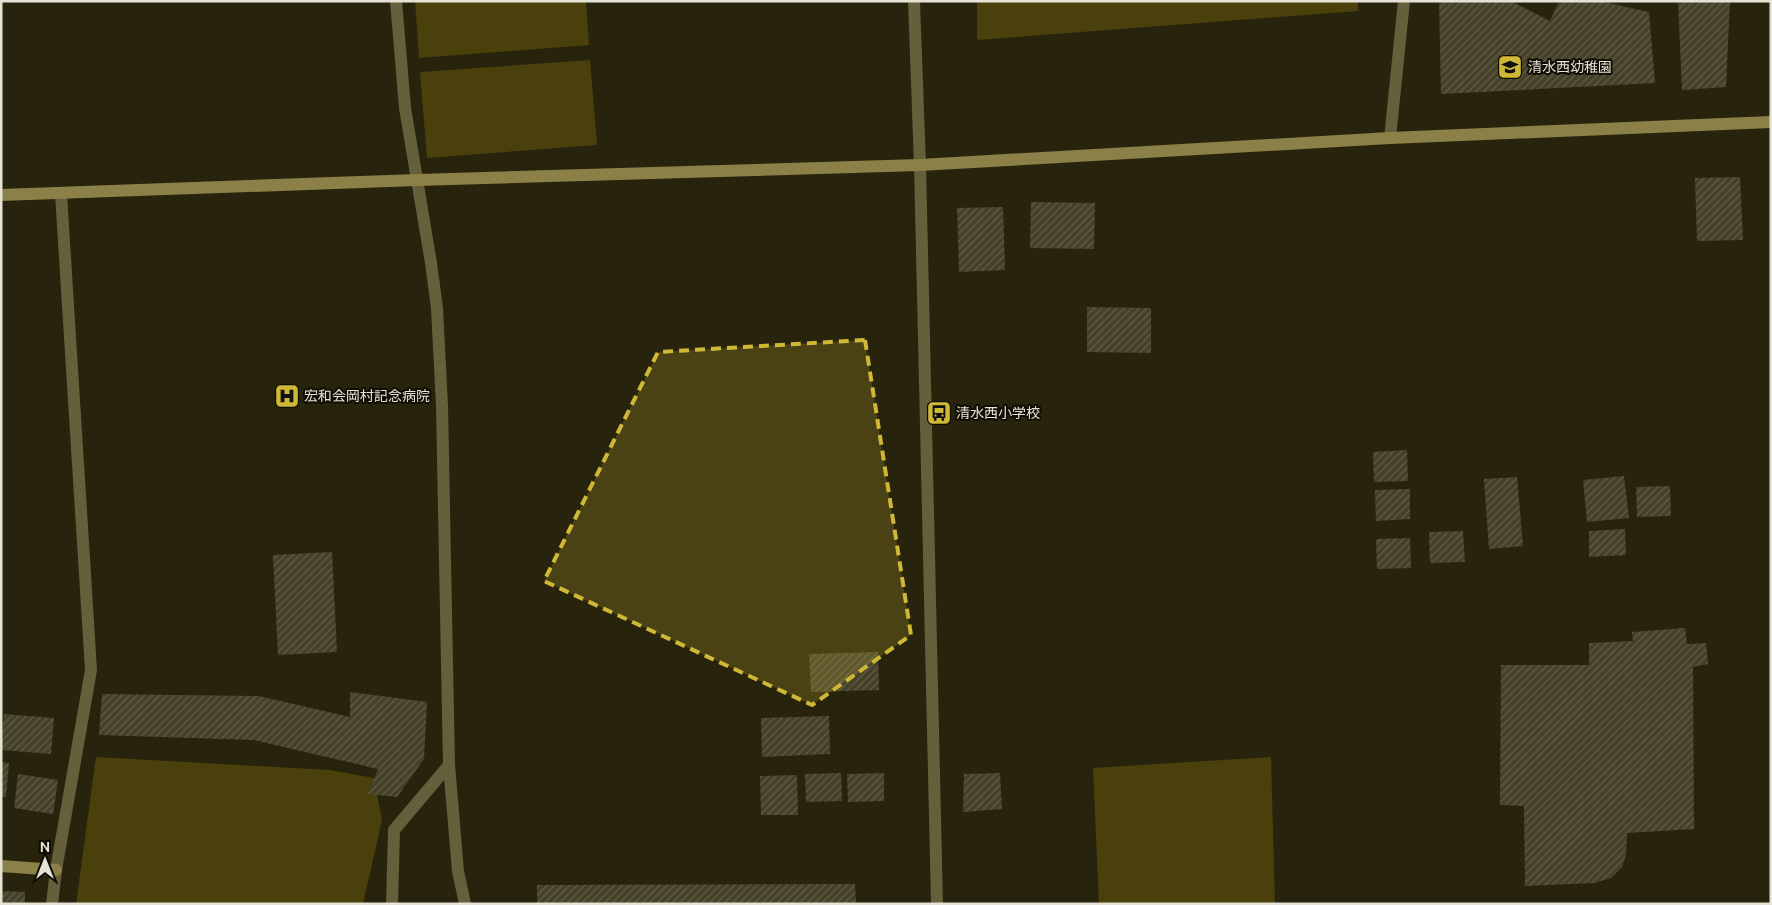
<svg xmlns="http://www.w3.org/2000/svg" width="1772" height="905" font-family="Ubuntu,'Noto Sans JP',sans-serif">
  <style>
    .green { fill: #49400b }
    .building { fill: url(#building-hatch) }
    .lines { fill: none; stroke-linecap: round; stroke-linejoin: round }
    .street { stroke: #665f3c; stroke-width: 12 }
    .secondary { stroke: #8b8047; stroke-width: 12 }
    .marked { fill: #d0b837; fill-opacity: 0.2; stroke: #d0b837; stroke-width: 4; stroke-dasharray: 10 6; stroke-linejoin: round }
    .labels { text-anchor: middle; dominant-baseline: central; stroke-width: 4; stroke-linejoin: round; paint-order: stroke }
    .poi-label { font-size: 14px; fill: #e5e3d5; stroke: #0f0d04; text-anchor: start }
  </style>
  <defs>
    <pattern id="building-hatch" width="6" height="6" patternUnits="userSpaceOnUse" patternTransform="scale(1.25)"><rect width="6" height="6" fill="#454129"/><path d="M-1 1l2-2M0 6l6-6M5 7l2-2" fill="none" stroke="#605c47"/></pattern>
  </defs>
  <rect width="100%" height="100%" fill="#28230c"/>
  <g class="green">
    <path d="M415,1H586L589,45L419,58Z"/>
    <path d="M977,1H1358V11L977,40Z"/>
    <path d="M590,60L597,145L427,158L420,72Z"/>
    <path d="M96,757L330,770L374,778L382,820L363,904H76Z"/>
    <path d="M1271,757L1275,904H1099L1093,768Z"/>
  </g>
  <g class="building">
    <path d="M1439,1H1511L1550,21L1559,1H1599L1649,12L1655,83L1441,94Z"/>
    <path d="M1678,1H1730L1726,87L1682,90Z"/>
    <path d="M1740,177L1743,240L1697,241L1695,178Z"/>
    <path d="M1031,202L1095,203L1094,249L1030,248Z"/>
    <path d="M1003,207L1005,270L959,272L957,208Z"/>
    <path d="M1087,307L1151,308V353L1087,352Z"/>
    <path d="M1407,450L1408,481L1374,482L1373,452Z"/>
    <path d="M1624,476L1629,518L1587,522L1583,480Z"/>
    <path d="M1517,477L1523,546L1489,549L1484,479Z"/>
    <path d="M1670,486L1671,516L1637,517L1636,487Z"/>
    <path d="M1410,489V519L1376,521L1375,490Z"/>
    <path d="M1625,529L1626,555L1589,557V531Z"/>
    <path d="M1463,531L1465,562L1430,563L1429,532Z"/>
    <path d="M1410,538L1411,568L1377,569L1376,539Z"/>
    <path d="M332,552L337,652L278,655L273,555Z"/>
    <path d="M1685,628L1687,644L1706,643L1708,664L1693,667L1694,829L1627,833L1626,855L1622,867L1611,878L1594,883L1525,886L1524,806L1500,805L1501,665H1589V643L1633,641L1632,632Z"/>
    <path d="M878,652L879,690L811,692L809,654Z"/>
    <path d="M350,692L427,702L424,759L397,797L368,794L378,769L254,740L99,735L102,694L259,696L350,717Z"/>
    <path d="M4,714L54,718L51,754L1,750Z"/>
    <path d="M829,716L830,754L762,757L761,718Z"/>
    <path d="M1,762L9,763L6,797H1Z"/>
    <path d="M841,773L842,801L806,802L805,774Z"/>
    <path d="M884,773V801L848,802L847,774Z"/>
    <path d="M1000,773L1002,809L963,812L964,774Z"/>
    <path d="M18,774L58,780L53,814L14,808Z"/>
    <path d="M797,775L798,815H761L760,776Z"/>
    <path d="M855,884L856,904H537V885Z"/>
    <path d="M1,891L25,892V904H1Z"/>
  </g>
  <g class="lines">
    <g class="street">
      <path d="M396,1L405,108L431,263L437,308L442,406L449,765L458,871L465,904"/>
      <path d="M914,1L920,165L937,904"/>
      <path d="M1390,138L1404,1"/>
      <path d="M52,904L56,870L91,670L61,194"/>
      <path d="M392,904L394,830L449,765"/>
    </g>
    <g class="secondary">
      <path d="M1,195L417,180L920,165L1390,138L1771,122"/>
      <path d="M1,866L56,870"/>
    </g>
  </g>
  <path class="marked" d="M865,340L911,635L812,705L544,581L658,352Z"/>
  <defs>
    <symbol id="school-square" viewBox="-11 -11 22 22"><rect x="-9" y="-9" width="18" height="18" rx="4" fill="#d0b837" stroke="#0f0d04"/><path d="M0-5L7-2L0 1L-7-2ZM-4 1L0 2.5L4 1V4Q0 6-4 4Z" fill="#111"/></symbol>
    <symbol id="hospital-square" viewBox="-11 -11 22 22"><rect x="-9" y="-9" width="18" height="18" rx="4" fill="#d0b837" stroke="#0f0d04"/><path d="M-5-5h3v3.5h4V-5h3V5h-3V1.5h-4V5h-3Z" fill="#111"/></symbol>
    <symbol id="bus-square" viewBox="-11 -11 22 22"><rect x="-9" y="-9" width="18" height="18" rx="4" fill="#d0b837" stroke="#0f0d04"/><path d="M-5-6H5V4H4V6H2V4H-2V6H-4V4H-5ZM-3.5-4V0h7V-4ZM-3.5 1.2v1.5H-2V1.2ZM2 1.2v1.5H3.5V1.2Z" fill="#111"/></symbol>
  </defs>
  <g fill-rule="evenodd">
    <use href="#school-square" x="1496" y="53" width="28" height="28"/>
    <use href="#hospital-square" x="273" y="382" width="28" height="28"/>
    <use href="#bus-square" x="925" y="399" width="28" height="28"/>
  </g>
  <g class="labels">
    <g class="poi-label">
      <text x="1528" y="67">清水西幼稚園</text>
      <text x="304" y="396">宏和会岡村記念病院</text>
      <text x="956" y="413">清水西小学校</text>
    </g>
  </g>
  <rect width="1772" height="905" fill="none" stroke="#e5e3d5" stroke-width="5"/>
  <g transform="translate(45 860)" stroke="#0f0d04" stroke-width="4" paint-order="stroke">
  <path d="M0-4L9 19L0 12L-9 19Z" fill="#e5e3d5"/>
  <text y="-8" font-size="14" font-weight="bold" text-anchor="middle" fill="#e5e3d5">N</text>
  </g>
</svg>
